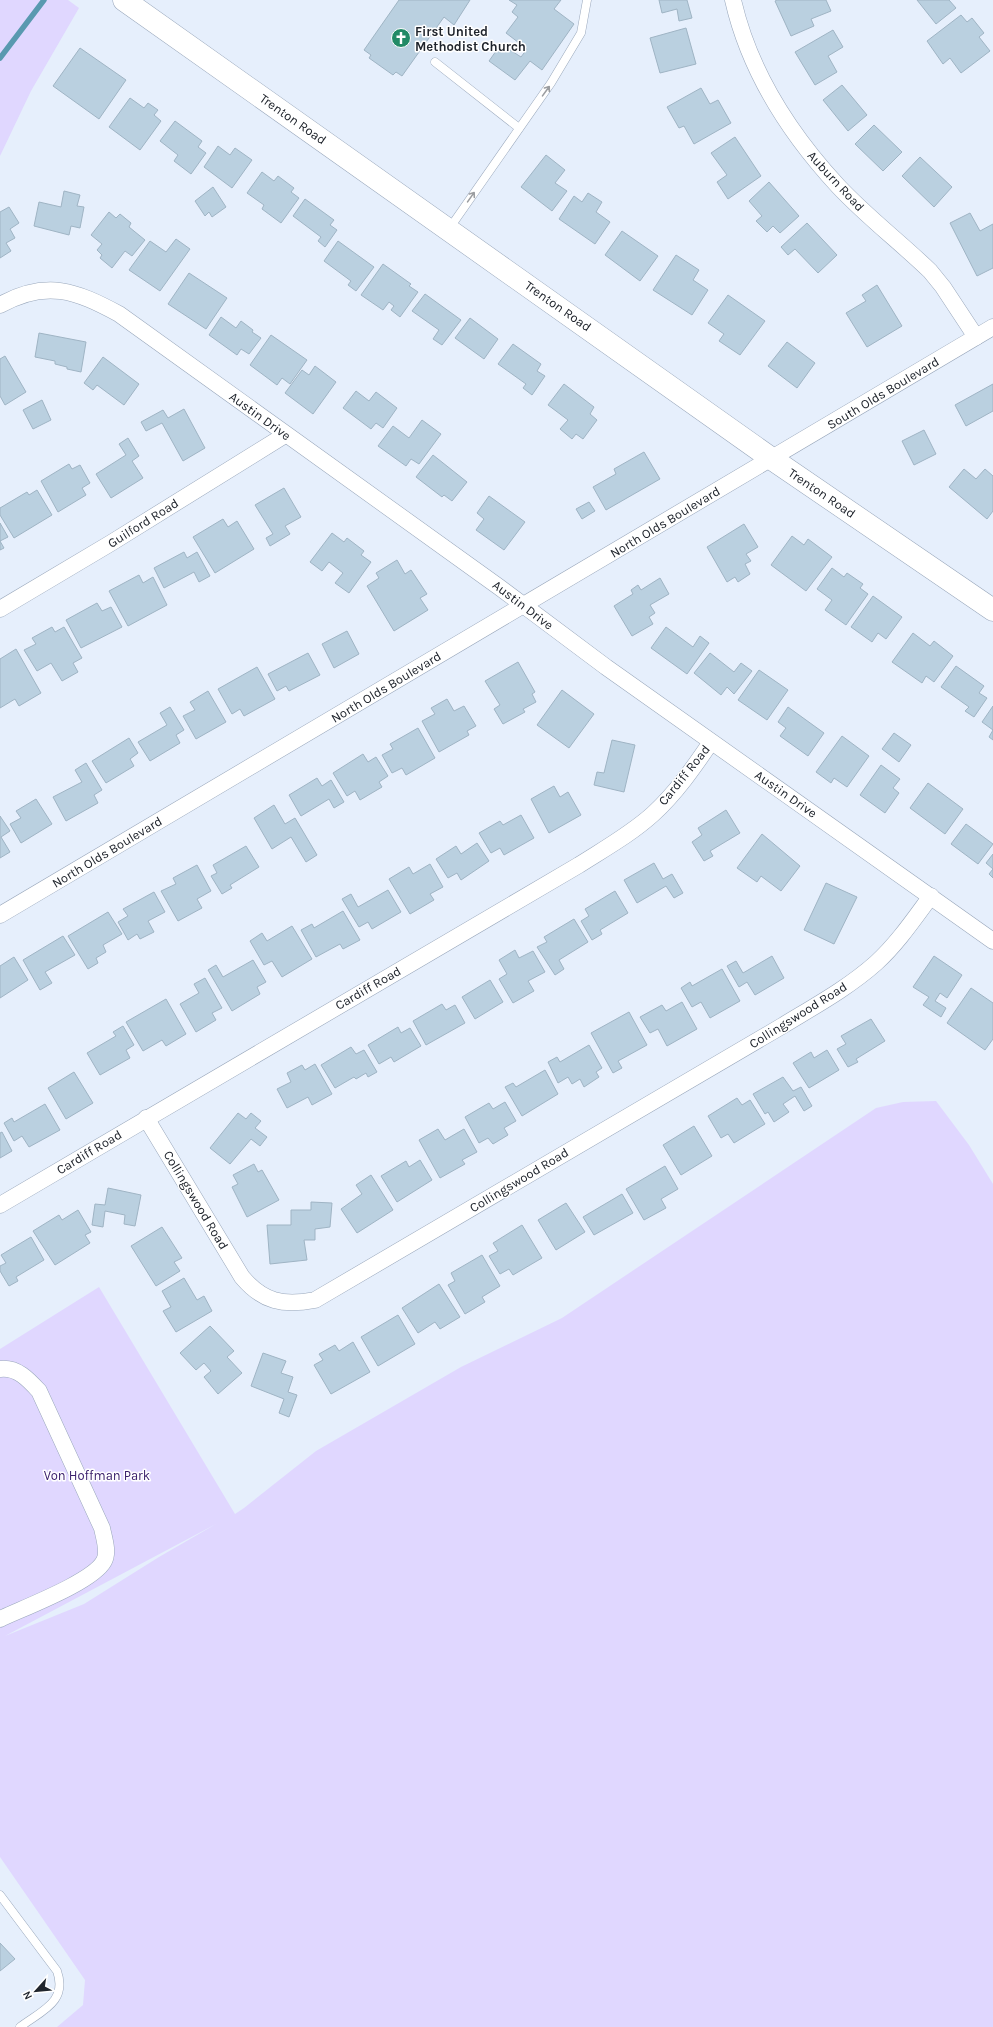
<svg xmlns="http://www.w3.org/2000/svg" width="993" height="2027" font-family="Karla,sans-serif">
  <style>
    .green { fill: #e0d7ff; fill-rule: evenodd }
    .lines { fill: none; stroke-linecap: round; stroke-linejoin: round }
    .stream { stroke: #5999b0; stroke-width: 5.5 }
    .building { fill: #bad0e0; stroke: #9fb4c4 }
    .lane-casing { stroke: #99a7bb; stroke-width: 9 }
    .street-casing { stroke: #99a7bb; stroke-width: 17 }
    .secondary-casing { stroke: #99a7bb; stroke-width: 23 }
    .lane { stroke: #fff; stroke-width: 8 }
    .street { stroke: #fff; stroke-width: 16 }
    .secondary { stroke: #fff; stroke-width: 22 }
    .oneway { stroke: #9b9da0 }
    .labels { text-anchor: middle; dominant-baseline: central; stroke-width: 3; stroke-linejoin: round; paint-order: stroke }
    .poi-label { font-size: 13px; font-weight: bold; fill: #20252d; stroke: #fff; text-anchor: start }
    .street-label { font-size: 13px; fill: #20252d; stroke: #fff }
    .park-label { font-size: 13px; fill: #3b206c; stroke: #fff }
  </style>
  <rect width="100%" height="100%" fill="#e6effc"/>
  <g class="green">
    <path d="M0,0H68L79,8L31,91L0,156Z"/>
    <path d="M936,1101L969,1145L993,1184V2027H57L83,2005L85,1980L0,1857V1349L99,1287L235,1514L244,1508L316,1451L461,1367L562,1318L876,1108L903,1102ZM216,1524L159,1557L84,1604L5,1636Z"/>
  </g>
  <g class="lines">
    <path class="stream" d="M0,58L44,0"/>
  </g>
  <g class="building">
    <path d="M399,0H470L454,25L444,17L402,76L396,72L393,75L369,58L371,55L364,50Z"/>
    <path d="M509,0H561L554,9L574,24L542,70L530,61L515,80L489,61L501,44L521,57L527,49L506,33L518,17L512,12L517,5Z"/>
    <path d="M659,0H687L692,18L679,21L677,9L662,13Z"/>
    <path d="M777,0H826L831,11L811,19L814,26L791,36L775,1Z"/>
    <path d="M917,0H949L956,8L936,24Z"/>
    <path d="M961,15L967,22L972,18L984,33L979,37L990,51L961,73L950,58L943,64L927,41Z"/>
    <path d="M686,28L696,64L660,73L650,38Z"/>
    <path d="M833,30L843,47L828,56L837,72L815,85L795,52Z"/>
    <path d="M80,48L126,80L99,119L53,86Z"/>
    <path d="M842,85L867,115L848,131L823,100Z"/>
    <path d="M701,88L710,104L718,100L731,123L694,144L684,126L679,128L667,107Z"/>
    <path d="M130,98L144,108L148,103L158,110L154,115L161,121L140,150L109,127Z"/>
    <path d="M175,121L202,141L198,147L206,153L191,174L174,161L178,155L160,141Z"/>
    <path d="M874,125L902,152L883,171L855,144Z"/>
    <path d="M735,137L761,176L728,199L717,182L727,175L711,153Z"/>
    <path d="M218,146L230,155L235,148L252,160L232,188L204,167Z"/>
    <path d="M546,155L565,170L555,183L567,191L552,211L521,187Z"/>
    <path d="M920,157L952,187L934,207L902,176Z"/>
    <path d="M262,172L274,181L278,176L294,188L291,192L299,198L281,223L262,209L264,205L247,193Z"/>
    <path d="M769,182L799,216L780,233L773,226L767,232L756,221L762,216L749,201Z"/>
    <path d="M213,187L226,207L212,217L209,212L205,216L195,201Z"/>
    <path d="M64,191L80,195L77,206L84,207L80,228L71,226L69,235L34,226L39,202L61,207Z"/>
    <path d="M588,193L602,202L596,212L610,222L595,244L559,219L574,196L582,202Z"/>
    <path d="M305,199L334,220L330,225L337,230L325,247L318,241L321,237L293,216Z"/>
    <path d="M9,207L19,223L10,229L15,238L6,243L11,251L0,258V212Z"/>
    <path d="M109,212L116,218L120,214L131,223L129,227L145,240L132,256L125,251L112,268L100,258L102,255L97,250L102,244L91,235Z"/>
    <path d="M970,213L980,231L993,224V268L977,276L950,223Z"/>
    <path d="M807,223L837,255L818,273L795,249L788,255L781,247Z"/>
    <path d="M622,231L658,256L640,281L605,255Z"/>
    <path d="M176,239L190,249L160,291L129,270L150,241L166,252Z"/>
    <path d="M338,241L374,267L356,291L348,285L351,281L324,261Z"/>
    <path d="M676,255L699,270L693,280L708,290L692,315L653,290Z"/>
    <path d="M383,264L411,284L409,286L418,292L400,317L391,310L394,306L389,302L383,310L361,295Z"/>
    <path d="M189,273L227,298L206,329L168,304Z"/>
    <path d="M877,285L902,326L867,347L846,313L866,301L862,295Z"/>
    <path d="M425,294L461,320L442,345L433,339L439,330L412,311Z"/>
    <path d="M728,295L765,321L740,355L719,341L724,334L708,323Z"/>
    <path d="M221,317L236,328L241,321L253,330L252,332L261,338L249,354L241,349L237,355L209,335Z"/>
    <path d="M470,318L498,339L484,359L455,338Z"/>
    <path d="M39,333L86,342L81,372L67,369V367L55,364V361L35,357Z"/>
    <path d="M271,335L307,360L290,384L282,378L277,385L250,365Z"/>
    <path d="M787,342L815,363L797,388L768,366Z"/>
    <path d="M513,344L541,364L537,371L545,376L532,395L523,388L526,384L498,364Z"/>
    <path d="M5,356L26,392L5,405L0,396V359Z"/>
    <path d="M103,357L139,384L124,405L97,385L93,390L84,383Z"/>
    <path d="M315,366L336,382L313,414L285,393L302,370L309,375Z"/>
    <path d="M564,384L594,407L590,414L597,420L583,439L576,434L572,439L560,429L568,420L548,405Z"/>
    <path d="M993,384V411L966,426L955,405Z"/>
    <path d="M356,391L369,401L376,392L397,408L383,428L376,423L371,429L343,408Z"/>
    <path d="M42,400L51,420L33,429L23,410Z"/>
    <path d="M184,409L205,448L183,461L162,423L146,431L141,422L163,410L168,418Z"/>
    <path d="M422,420L441,434L419,464L411,459L406,466L378,446L393,426L409,438Z"/>
    <path d="M924,430L936,454L914,465L902,441Z"/>
    <path d="M128,438L139,456L132,461L143,478L111,498L96,474L126,455L119,444Z"/>
    <path d="M644,452L660,479L606,510L593,487L616,474L614,469Z"/>
    <path d="M433,455L467,482L452,501L444,495L442,497L416,477Z"/>
    <path d="M69,464L72,469L80,465L90,483L82,488L86,495L58,512L41,481Z"/>
    <path d="M964,469L976,479L985,469L993,476V511L987,519L949,487Z"/>
    <path d="M284,488L301,517L285,526L290,534L270,546L266,538L273,534L255,505Z"/>
    <path d="M37,490L52,515L14,538L0,515V508L27,492L29,495Z"/>
    <path d="M489,496L525,522L504,550L476,530L484,519L477,513Z"/>
    <path d="M589,502L595,511L582,519L576,509Z"/>
    <path d="M223,519L228,527L237,521L254,549L215,573L193,537Z"/>
    <path d="M0,523L8,537L0,541L4,548L0,550Z"/>
    <path d="M744,524L758,547L746,554L751,561L745,564L750,574L738,582L735,577L727,582L707,547Z"/>
    <path d="M332,533L344,542L347,538L364,551L361,555L371,562L349,593L335,583L343,573L329,562L322,571L310,562Z"/>
    <path d="M792,536L804,545L808,539L832,557L806,591L771,565Z"/>
    <path d="M184,552L187,558L197,552L210,576L199,582L194,572L164,588L154,568Z"/>
    <path d="M397,560L405,574L411,570L427,594L420,598L428,610L394,631L367,586L379,578L376,573Z"/>
    <path d="M832,568L844,577L847,573L863,584L860,588L868,594L846,625L825,610L832,600L817,589Z"/>
    <path d="M139,575L143,583L153,577L167,605L128,626L109,591Z"/>
    <path d="M660,578L669,594L650,605L655,613L649,617L653,624L632,636L614,606L633,594L631,590L638,585L641,590Z"/>
    <path d="M873,596L902,617L886,639L878,633L872,642L851,627Z"/>
    <path d="M97,603L102,611L111,607L122,627L81,648L66,620Z"/>
    <path d="M52,627L55,632L64,627L82,658L73,663L78,672L62,681L51,663L37,671L24,650L36,644L32,638Z"/>
    <path d="M666,627L693,647L700,636L709,643L687,674L651,648Z"/>
    <path d="M347,631L359,654L334,668L322,644Z"/>
    <path d="M913,633L930,646L934,641L953,656L934,682L926,676L922,683L892,662Z"/>
    <path d="M16,649L41,693L19,706L15,699L0,708V659Z"/>
    <path d="M308,653L320,675L289,691L286,686L277,691L268,674Z"/>
    <path d="M710,653L734,672L741,663L752,671L734,694L727,687L721,695L694,673Z"/>
    <path d="M518,662L535,692L532,694L536,702L523,709L525,712L503,724L494,709L500,705L485,681Z"/>
    <path d="M956,666L984,686L979,693L987,698L974,717L965,711L969,707L941,687Z"/>
    <path d="M257,667L275,699L244,716L240,709L232,714L218,689Z"/>
    <path d="M759,670L788,690L767,720L738,700Z"/>
    <path d="M562,690L594,714L569,748L537,725Z"/>
    <path d="M208,691L226,722L196,739L183,716L195,710L190,702Z"/>
    <path d="M447,699L454,711L464,706L476,726L467,731L469,735L439,752L422,721L435,714L431,708Z"/>
    <path d="M993,706V730L982,722Z"/>
    <path d="M170,707L184,730L176,735L180,743L150,761L138,742L167,725L160,713Z"/>
    <path d="M788,707L824,733L808,756L780,736L786,728L778,722Z"/>
    <path d="M418,728L435,758L406,775L402,768L392,773L382,755L393,749L390,744Z"/>
    <path d="M993,730V740L989,737Z"/>
    <path d="M894,733L911,745L899,762L882,749Z"/>
    <path d="M842,736L869,756L847,787L834,778L831,783L816,772Z"/>
    <path d="M129,738L138,753L130,759L134,766L106,783L92,761Z"/>
    <path d="M612,740L635,745L624,792L594,785L597,772L604,773Z"/>
    <path d="M363,754L368,762L376,757L388,776L379,782L382,787L360,800L355,791L347,796L333,773Z"/>
    <path d="M86,763L102,790L94,795L98,803L66,821L53,797L82,782L75,770Z"/>
    <path d="M881,765L900,779L893,788L899,793L885,813L860,795Z"/>
    <path d="M317,778L322,786L331,780L344,802L334,808L329,799L301,816L289,795Z"/>
    <path d="M928,783L963,809L945,834L910,808Z"/>
    <path d="M554,786L560,797L568,792L581,815L549,833L531,799Z"/>
    <path d="M36,799L52,824L21,843L10,824L21,818L16,811Z"/>
    <path d="M274,805L285,824L295,818L317,855L306,862L291,837L272,849L254,818Z"/>
    <path d="M726,810L740,833L710,851L713,856L704,861L692,842L702,835L698,828Z"/>
    <path d="M521,815L534,838L504,855L500,848L491,853L479,833L500,821L503,825Z"/>
    <path d="M0,816L10,831L1,837L10,852L0,858Z"/>
    <path d="M966,824L993,844L978,864L951,844Z"/>
    <path d="M762,834L800,866L781,891L761,876L757,882L737,868Z"/>
    <path d="M477,843L489,861L461,880L457,873L448,878L436,859L456,846L461,854Z"/>
    <path d="M246,846L259,867L230,885L232,888L222,894L211,876L217,873L213,865Z"/>
    <path d="M993,854V869L986,863Z"/>
    <path d="M654,863L663,879L672,874L683,893L674,898L666,886L637,903L624,880Z"/>
    <path d="M430,864L443,887L430,894L434,900L410,914L389,879L409,867L413,874Z"/>
    <path d="M197,865L211,891L197,899L202,908L178,921L161,891L176,884L173,878Z"/>
    <path d="M993,869V878L989,874Z"/>
    <path d="M826,883L857,897L834,944L804,930Z"/>
    <path d="M388,890L401,912L372,929L368,922L359,927L342,899L351,894L358,907Z"/>
    <path d="M615,891L628,913L600,930L602,934L592,940L581,921L589,916L585,909Z"/>
    <path d="M154,892L165,912L148,921L154,932L140,939L137,934L128,940L118,922L128,916L123,909Z"/>
    <path d="M343,911L360,940L343,949L340,944L316,957L301,930L312,924L314,928Z"/>
    <path d="M108,912L122,934L103,945L106,952L96,958L98,963L88,969L68,936Z"/>
    <path d="M574,919L588,942L559,960L564,969L555,975L537,947L547,942L544,937Z"/>
    <path d="M292,926L312,959L282,977L272,961L264,965L250,941L262,933L267,941Z"/>
    <path d="M63,936L75,955L45,972L52,983L40,990L23,960Z"/>
    <path d="M515,950L519,958L533,951L545,972L528,981L534,991L513,1003L499,979L507,974L499,960Z"/>
    <path d="M772,956L784,978L755,995L747,982L739,987L727,966L736,961L743,973Z"/>
    <path d="M934,956L962,975L947,998L940,993L935,1001L946,1008L941,1017L923,1005L929,997L913,987Z"/>
    <path d="M14,957L28,980L0,998V966Z"/>
    <path d="M253,960L266,982L257,987L260,994L232,1011L208,970L216,965L223,977Z"/>
    <path d="M722,969L740,1001L710,1018L701,1002L692,1007L681,988L690,982L692,986Z"/>
    <path d="M205,978L222,1008L212,1013L216,1020L196,1032L180,1004L199,993L194,984Z"/>
    <path d="M490,980L503,1002L475,1019L462,997Z"/>
    <path d="M971,988L993,1003V1039L985,1050L947,1023Z"/>
    <path d="M166,999L186,1034L166,1046L162,1040L143,1051L126,1022Z"/>
    <path d="M682,1002L697,1029L667,1046L658,1029L650,1033L640,1017L662,1005L666,1011Z"/>
    <path d="M442,1004L446,1010L455,1005L465,1023L426,1045L413,1021Z"/>
    <path d="M629,1012L647,1045L618,1061L622,1068L613,1073L591,1033Z"/>
    <path d="M871,1019L885,1041L856,1059L858,1062L848,1067L837,1049L846,1044L841,1036Z"/>
    <path d="M123,1026L134,1045L126,1050L130,1058L100,1075L87,1053L116,1036L113,1032Z"/>
    <path d="M398,1027L401,1033L410,1028L421,1046L394,1062L391,1057L379,1064L368,1045Z"/>
    <path d="M589,1045L602,1068L596,1072L599,1077L584,1087L580,1079L572,1084L568,1077L558,1083L548,1062L557,1057L560,1062Z"/>
    <path d="M351,1047L356,1054L364,1050L377,1072L368,1077L366,1073L356,1079L354,1077L335,1088L321,1065Z"/>
    <path d="M827,1050L839,1070L809,1088L793,1063L811,1052L814,1058Z"/>
    <path d="M315,1064L332,1094L312,1105L308,1097L287,1108L277,1089L291,1082L287,1073L302,1065L305,1070Z"/>
    <path d="M545,1070L558,1094L522,1116L505,1087L513,1083L516,1087Z"/>
    <path d="M74,1072L93,1103L66,1119L48,1088Z"/>
    <path d="M783,1077L793,1091L801,1087L812,1106L804,1111L795,1096L783,1104L789,1112L774,1122L768,1112L765,1114L753,1094Z"/>
    <path d="M737,1098L742,1105L750,1100L765,1124L734,1143L728,1134L721,1138L708,1116Z"/>
    <path d="M505,1102L516,1121L504,1128L508,1135L493,1144L488,1138L479,1143L465,1117L489,1103L493,1109Z"/>
    <path d="M45,1104L60,1130L29,1147L22,1136L14,1141L4,1123L12,1118L14,1122Z"/>
    <path d="M238,1113L246,1119L251,1113L261,1121L255,1128L267,1137L260,1146L251,1139L230,1164L210,1148Z"/>
    <path d="M694,1126L712,1156L681,1175L663,1145Z"/>
    <path d="M438,1129L445,1140L464,1129L477,1152L462,1160L465,1164L440,1178L419,1140Z"/>
    <path d="M2,1132L12,1151L0,1158V1133Z"/>
    <path d="M420,1160L432,1180L397,1202L381,1176L406,1161L409,1167Z"/>
    <path d="M254,1164L258,1172L262,1170L279,1200L247,1217L232,1187L238,1184L233,1175Z"/>
    <path d="M665,1166L678,1189L661,1199L666,1208L644,1220L626,1189Z"/>
    <path d="M371,1175L393,1210L357,1233L341,1209L362,1194L356,1185Z"/>
    <path d="M108,1188L141,1195L135,1226L124,1224L125,1215L105,1211L103,1227L92,1225L95,1204L105,1205Z"/>
    <path d="M622,1194L633,1213L594,1235L583,1217Z"/>
    <path d="M311,1202L332,1203L330,1227L315,1229V1240H304L307,1260L270,1264L267,1225H291V1210H311Z"/>
    <path d="M566,1203L585,1232L556,1250L538,1220Z"/>
    <path d="M78,1210L91,1232L85,1235L90,1243L55,1265L33,1231L59,1215L62,1220Z"/>
    <path d="M522,1225L542,1258L513,1275L509,1269L500,1274L489,1256L498,1251L493,1243Z"/>
    <path d="M162,1227L182,1258L174,1262L180,1271L156,1286L131,1246Z"/>
    <path d="M31,1237L44,1260L16,1277L18,1281L9,1286L0,1271V1266L6,1263L1,1255Z"/>
    <path d="M482,1255L500,1286L482,1297L485,1302L465,1314L448,1285L455,1281L451,1273Z"/>
    <path d="M184,1278L197,1300L204,1296L212,1311L176,1332L163,1311L171,1307L162,1291Z"/>
    <path d="M439,1284L460,1317L440,1329L435,1322L418,1333L402,1308Z"/>
    <path d="M398,1315L415,1344L378,1366L361,1337Z"/>
    <path d="M210,1326L234,1351L227,1357L242,1373L218,1394L204,1377L211,1371L204,1363L196,1370L180,1353Z"/>
    <path d="M353,1342L370,1372L331,1394L314,1365L323,1360L319,1354L335,1345L339,1351Z"/>
    <path d="M263,1353L286,1361L281,1373L293,1377L288,1392L297,1395L289,1417L279,1413L284,1399L251,1386Z"/>
    <path d="M0,1943L15,1959L0,1971Z"/>
  </g>
  <g class="lines">
    <defs>
      <g id="lane">
        <path d="M435,62L519,128"/>
        <path d="M449,229L551,83L581,33L587,0"/>
        <path d="M0,1895L57,1971C68,2002 41,2011 20,2027"/>
      </g>
      <g id="street">
        <path d="M733,0C749,70 790,134 838,186C867,217 900,242 930,271L943,287L976,337"/>
        <path d="M0,305C47,279 76,291 119,314L499,587L606,667L993,941"/>
        <path d="M0,609L111,543L285,435"/>
        <path d="M0,915L993,327"/>
        <path d="M146,1118L242,1277C263,1302 283,1306 315,1300L782,1026C813,1007 848,988 876,963C897,944 914,919 931,896"/>
        <path d="M0,1205L579,865C604,849 631,834 653,814C676,793 694,767 711,742"/>
        <path d="M0,1369C17,1367 28,1379 39,1391L102,1528C104,1538 109,1552 104,1561C93,1582 23,1608 0,1619"/>
      </g>
      <path id="secondary" d="M124,0L772,459L993,610"/>
    </defs>
    <use href="#lane" class="lane-casing"/>
    <use href="#street" class="street-casing"/>
    <use href="#secondary" class="secondary-casing"/>
    <use href="#lane" class="lane"/>
    <use href="#street" class="street"/>
    <use href="#secondary" class="secondary"/>
  </g>
  <defs><path id="oneway-shaft" d="M-6 0H5M1.5-3L5.5 0L1.5 3" fill="none" stroke-width="1.6" stroke-linecap="round" stroke-linejoin="round"/></defs>
  <g class="oneway">
    <use href="#oneway-shaft" transform="translate(546 91) rotate(-54)"/>
    <use href="#oneway-shaft" transform="translate(471 197) rotate(-55)"/>
  </g>
  <defs>
    <symbol id="church-disc" viewBox="-11 -11 22 22"><circle r="9.5" fill="#228a66" stroke="#fff"/><path d="M-1.2-6h2.4v3.5h3.3v2.4h-3.3V6h-2.4V-.1h-3.3v-2.4h3.3Z" fill="#fff"/></symbol>
  </defs>
  <g fill-rule="evenodd">
    <use href="#church-disc" x="390" y="27" width="22" height="22"/>
  </g>
  <g class="labels">
    <g class="poi-label">
      <text x="415" y="31">First United<tspan x="415" dy="15">Methodist Church</tspan></text>
    </g>
    <g class="street-label">
      <text transform="translate(293 119) rotate(35)">Trenton Road</text>
      <text transform="translate(836 181) rotate(47)">Auburn Road</text>
      <text transform="translate(558 306) rotate(35)">Trenton Road</text>
      <text transform="translate(883 393) rotate(-31)">South Olds Boulevard</text>
      <text transform="translate(260 416) rotate(36)">Austin Drive</text>
      <text transform="translate(822 493) rotate(34)">Trenton Road</text>
      <text transform="translate(665 522) rotate(-31)">North Olds Boulevard</text>
      <text transform="translate(143 523) rotate(-32)">Guilford Road</text>
      <text transform="translate(523 605) rotate(37)">Austin Drive</text>
      <text transform="translate(386 687) rotate(-31)">North Olds Boulevard</text>
      <text transform="translate(684 775) rotate(-51)">Cardiff Road</text>
      <text transform="translate(786 794) rotate(35)">Austin Drive</text>
      <text transform="translate(107 852) rotate(-31)">North Olds Boulevard</text>
      <text transform="translate(368 988) rotate(-30)">Cardiff Road</text>
      <text transform="translate(798 1015) rotate(-32)">Collingswood Road</text>
      <text transform="translate(89 1152) rotate(-31)">Cardiff Road</text>
      <text transform="translate(519 1180) rotate(-31)">Collingswood Road</text>
      <text transform="translate(196 1200) rotate(59)">Collingswood Road</text>
    </g>
    <g class="park-label">
      <text x="97" y="1475">Von Hoffman Park</text>
    </g>
  </g>
  <g transform="translate(36 1991) rotate(243)" stroke="#ffffff" stroke-width="3" paint-order="stroke">
  <path d="M0-3L7 15L0 10L-7 15Z" fill="#20252d"/>
  <text y="-6" font-size="11" font-weight="bold" text-anchor="middle" fill="#20252d">N</text>
  </g>
</svg>
